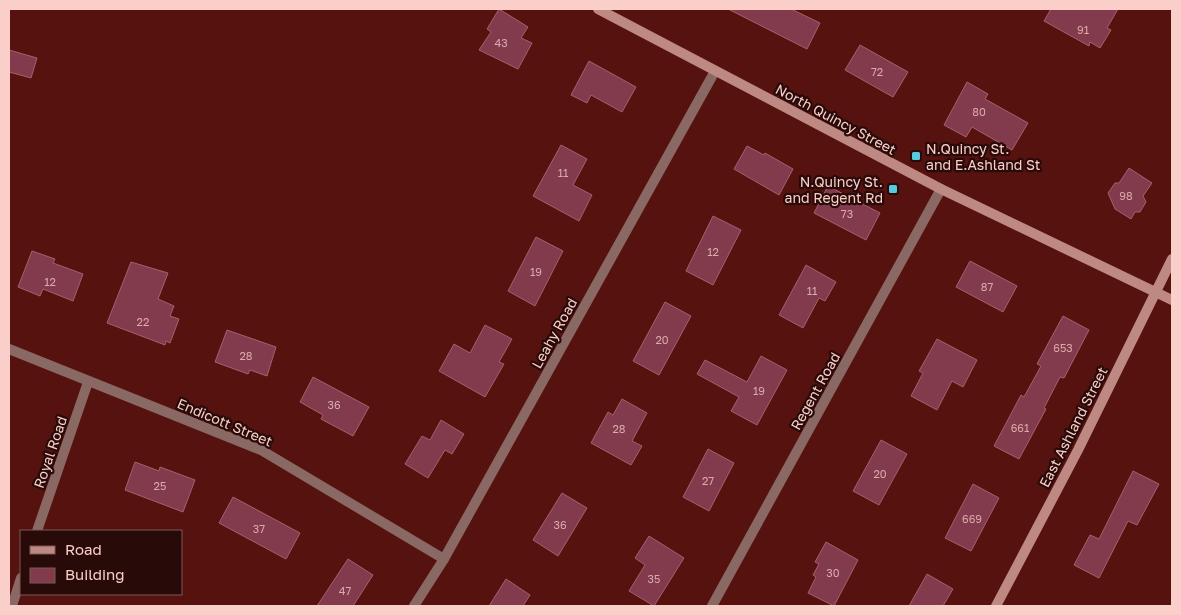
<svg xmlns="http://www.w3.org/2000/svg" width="1181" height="615" font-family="'Golos Text',sans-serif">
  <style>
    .building { fill: #823b4c; stroke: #a95e6e }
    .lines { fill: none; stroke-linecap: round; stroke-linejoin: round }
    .street { stroke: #8a6864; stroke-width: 10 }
    .secondary { stroke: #be8982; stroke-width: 10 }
    .poi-dot { fill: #53cbda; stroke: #280b09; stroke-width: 2 }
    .labels { text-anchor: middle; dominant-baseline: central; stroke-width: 4.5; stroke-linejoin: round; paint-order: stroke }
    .number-label { font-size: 11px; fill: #dcaaaa }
    .street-label { font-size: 14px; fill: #facfca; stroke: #280b09 }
    .poi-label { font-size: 14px; fill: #facfca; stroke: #280b09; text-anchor: start }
  </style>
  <rect width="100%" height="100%" fill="#55120f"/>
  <g class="building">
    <path d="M499,9L528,27L521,38L532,43L518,69L479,50L491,32L487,29Z"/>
    <path d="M728,9H791L820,23L807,49Z"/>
    <path d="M1051,9H1118L1107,28L1111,30L1100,48L1090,42L1089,46L1044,21Z"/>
    <path d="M860,45L908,72L893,97L845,70Z"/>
    <path d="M9,50L37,58L31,78L9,72Z"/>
    <path d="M589,61L636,87L622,112L591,95L587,103L571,95Z"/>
    <path d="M967,82L988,94L985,99L1028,123L1012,150L972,127L966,137L944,125Z"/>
    <path d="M561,145L587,159L573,185L592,195L579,221L533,196Z"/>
    <path d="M747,146L764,155L765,153L793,169L779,195L734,169Z"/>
    <path d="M1129,168L1152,183L1143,196L1146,202L1140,212H1135L1131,219L1115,209L1108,193L1115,183H1119Z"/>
    <path d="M828,186L880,213L866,240L814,213Z"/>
    <path d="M713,216L741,230L713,285L686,271Z"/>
    <path d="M536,237L563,251L535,306L508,291Z"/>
    <path d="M32,251L55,259L53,263L83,274L73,301L43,289L40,296L18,287Z"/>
    <path d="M970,261L1017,286L1003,312L956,287Z"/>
    <path d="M131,262L168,273L158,299L174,306L170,316L179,319L170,343L166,341L165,345L107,323Z"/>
    <path d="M806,265L836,282L825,301L819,298L803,328L779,315Z"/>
    <path d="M665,302L691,316L659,375L633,361Z"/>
    <path d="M1063,316L1089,330L1064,378L1060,377L1044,408L1046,409L1019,459L994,446L1021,395L1024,397L1041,366L1037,364Z"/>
    <path d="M485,325L512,339L499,362L504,364L485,397L439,371L454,344L470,353Z"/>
    <path d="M227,330L276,347L267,376L250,370L248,374L215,362Z"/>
    <path d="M937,339L977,360L963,387L952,381L937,410L911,396L923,373L919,371Z"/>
    <path d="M761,356L787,370L757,425L731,411L739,397L697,374L705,360L747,382Z"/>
    <path d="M313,377L369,407L353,436L321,419L323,415L300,402Z"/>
    <path d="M622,399L647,413L632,441L642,446L631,465L591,443L608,412L613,415Z"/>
    <path d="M441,420L464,434L452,454L445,450L428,478L405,464L422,436L430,440Z"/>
    <path d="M881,440L907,454L879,505L853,491Z"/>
    <path d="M708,449L734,463L709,511L683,497Z"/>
    <path d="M135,462L159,471L160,467L195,480L183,512L125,490Z"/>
    <path d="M1133,471L1159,484L1137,525L1128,521L1099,578L1074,565L1090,535L1099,539Z"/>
    <path d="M973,484L999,498L971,551L945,538Z"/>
    <path d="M562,493L587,508L558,556L533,540Z"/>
    <path d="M233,497L300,533L286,559L219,523Z"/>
    <path d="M649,536L684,558L654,606L629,591L645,565L635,558Z"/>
    <path d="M826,542L858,560L834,606L808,593L816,577L813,575L819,564L815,562Z"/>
    <path d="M348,559L373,575L353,606H317Z"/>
    <path d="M927,574L953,589L943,606H909Z"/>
    <path d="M506,579L530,595L523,606H489Z"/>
  </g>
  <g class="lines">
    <g class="street">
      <path d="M9,349L261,450L444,559"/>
      <path d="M37,531L88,382"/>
      <path d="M12,606L21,578"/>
      <path d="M414,606L444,559L715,71"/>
      <path d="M712,606L941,189"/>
    </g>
    <g class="secondary">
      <path d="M598,9L941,189L1172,300"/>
      <path d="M996,606L1078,450L1172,259"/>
    </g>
  </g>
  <g class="poi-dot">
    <rect x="911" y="151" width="10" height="10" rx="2.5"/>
    <rect x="888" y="184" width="10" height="10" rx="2.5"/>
  </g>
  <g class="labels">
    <g class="number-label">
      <text x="1083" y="29">91</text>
      <text x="501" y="42">43</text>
      <text x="877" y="71">72</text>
      <text x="979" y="111">80</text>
      <text x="563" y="172">11</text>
      <text x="1126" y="195">98</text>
      <text x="847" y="213">73</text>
      <text x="713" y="251">12</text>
      <text x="536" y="271">19</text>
      <text x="50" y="281">12</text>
      <text x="987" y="286">87</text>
      <text x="812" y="290">11</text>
      <text x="143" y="321">22</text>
      <text x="662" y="339">20</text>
      <text x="1063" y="347">653</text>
      <text x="246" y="355">28</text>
      <text x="759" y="390">19</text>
      <text x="334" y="404">36</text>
      <text x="1020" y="427">661</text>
      <text x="619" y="428">28</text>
      <text x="880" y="473">20</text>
      <text x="708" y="480">27</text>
      <text x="160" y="485">25</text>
      <text x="972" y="518">669</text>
      <text x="560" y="524">36</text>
      <text x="259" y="528">37</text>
      <text x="833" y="572">30</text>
      <text x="654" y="578">35</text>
      <text x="345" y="590">47</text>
    </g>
    <g class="street-label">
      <text transform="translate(836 119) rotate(28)">North Quincy Street</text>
      <text transform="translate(554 333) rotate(-61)">Leahy Road</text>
      <text transform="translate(815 391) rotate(-61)">Regent Road</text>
      <text transform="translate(225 422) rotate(23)">Endicott Street</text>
      <text transform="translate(1073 427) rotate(-63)">East Ashland Street</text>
      <text transform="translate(50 452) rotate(-71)">Royal Road</text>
    </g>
    <g class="poi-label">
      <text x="926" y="148">N.Quincy St.<tspan x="926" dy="16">and E.Ashland St</tspan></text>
      <text x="883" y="181" text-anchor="end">N.Quincy St.<tspan x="883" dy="16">and Regent Rd</tspan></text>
    </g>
  </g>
  <rect width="1181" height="615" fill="none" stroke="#facfca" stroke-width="20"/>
  <rect x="20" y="530" width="162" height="65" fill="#280b09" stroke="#7c5956"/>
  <rect x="30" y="546" width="25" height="8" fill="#be8982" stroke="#7c5956"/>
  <text x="65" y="555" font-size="15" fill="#facfca">Road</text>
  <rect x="30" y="568" width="25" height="15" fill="#823b4c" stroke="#7c5956"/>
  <text x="65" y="580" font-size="15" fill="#facfca">Building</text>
</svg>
